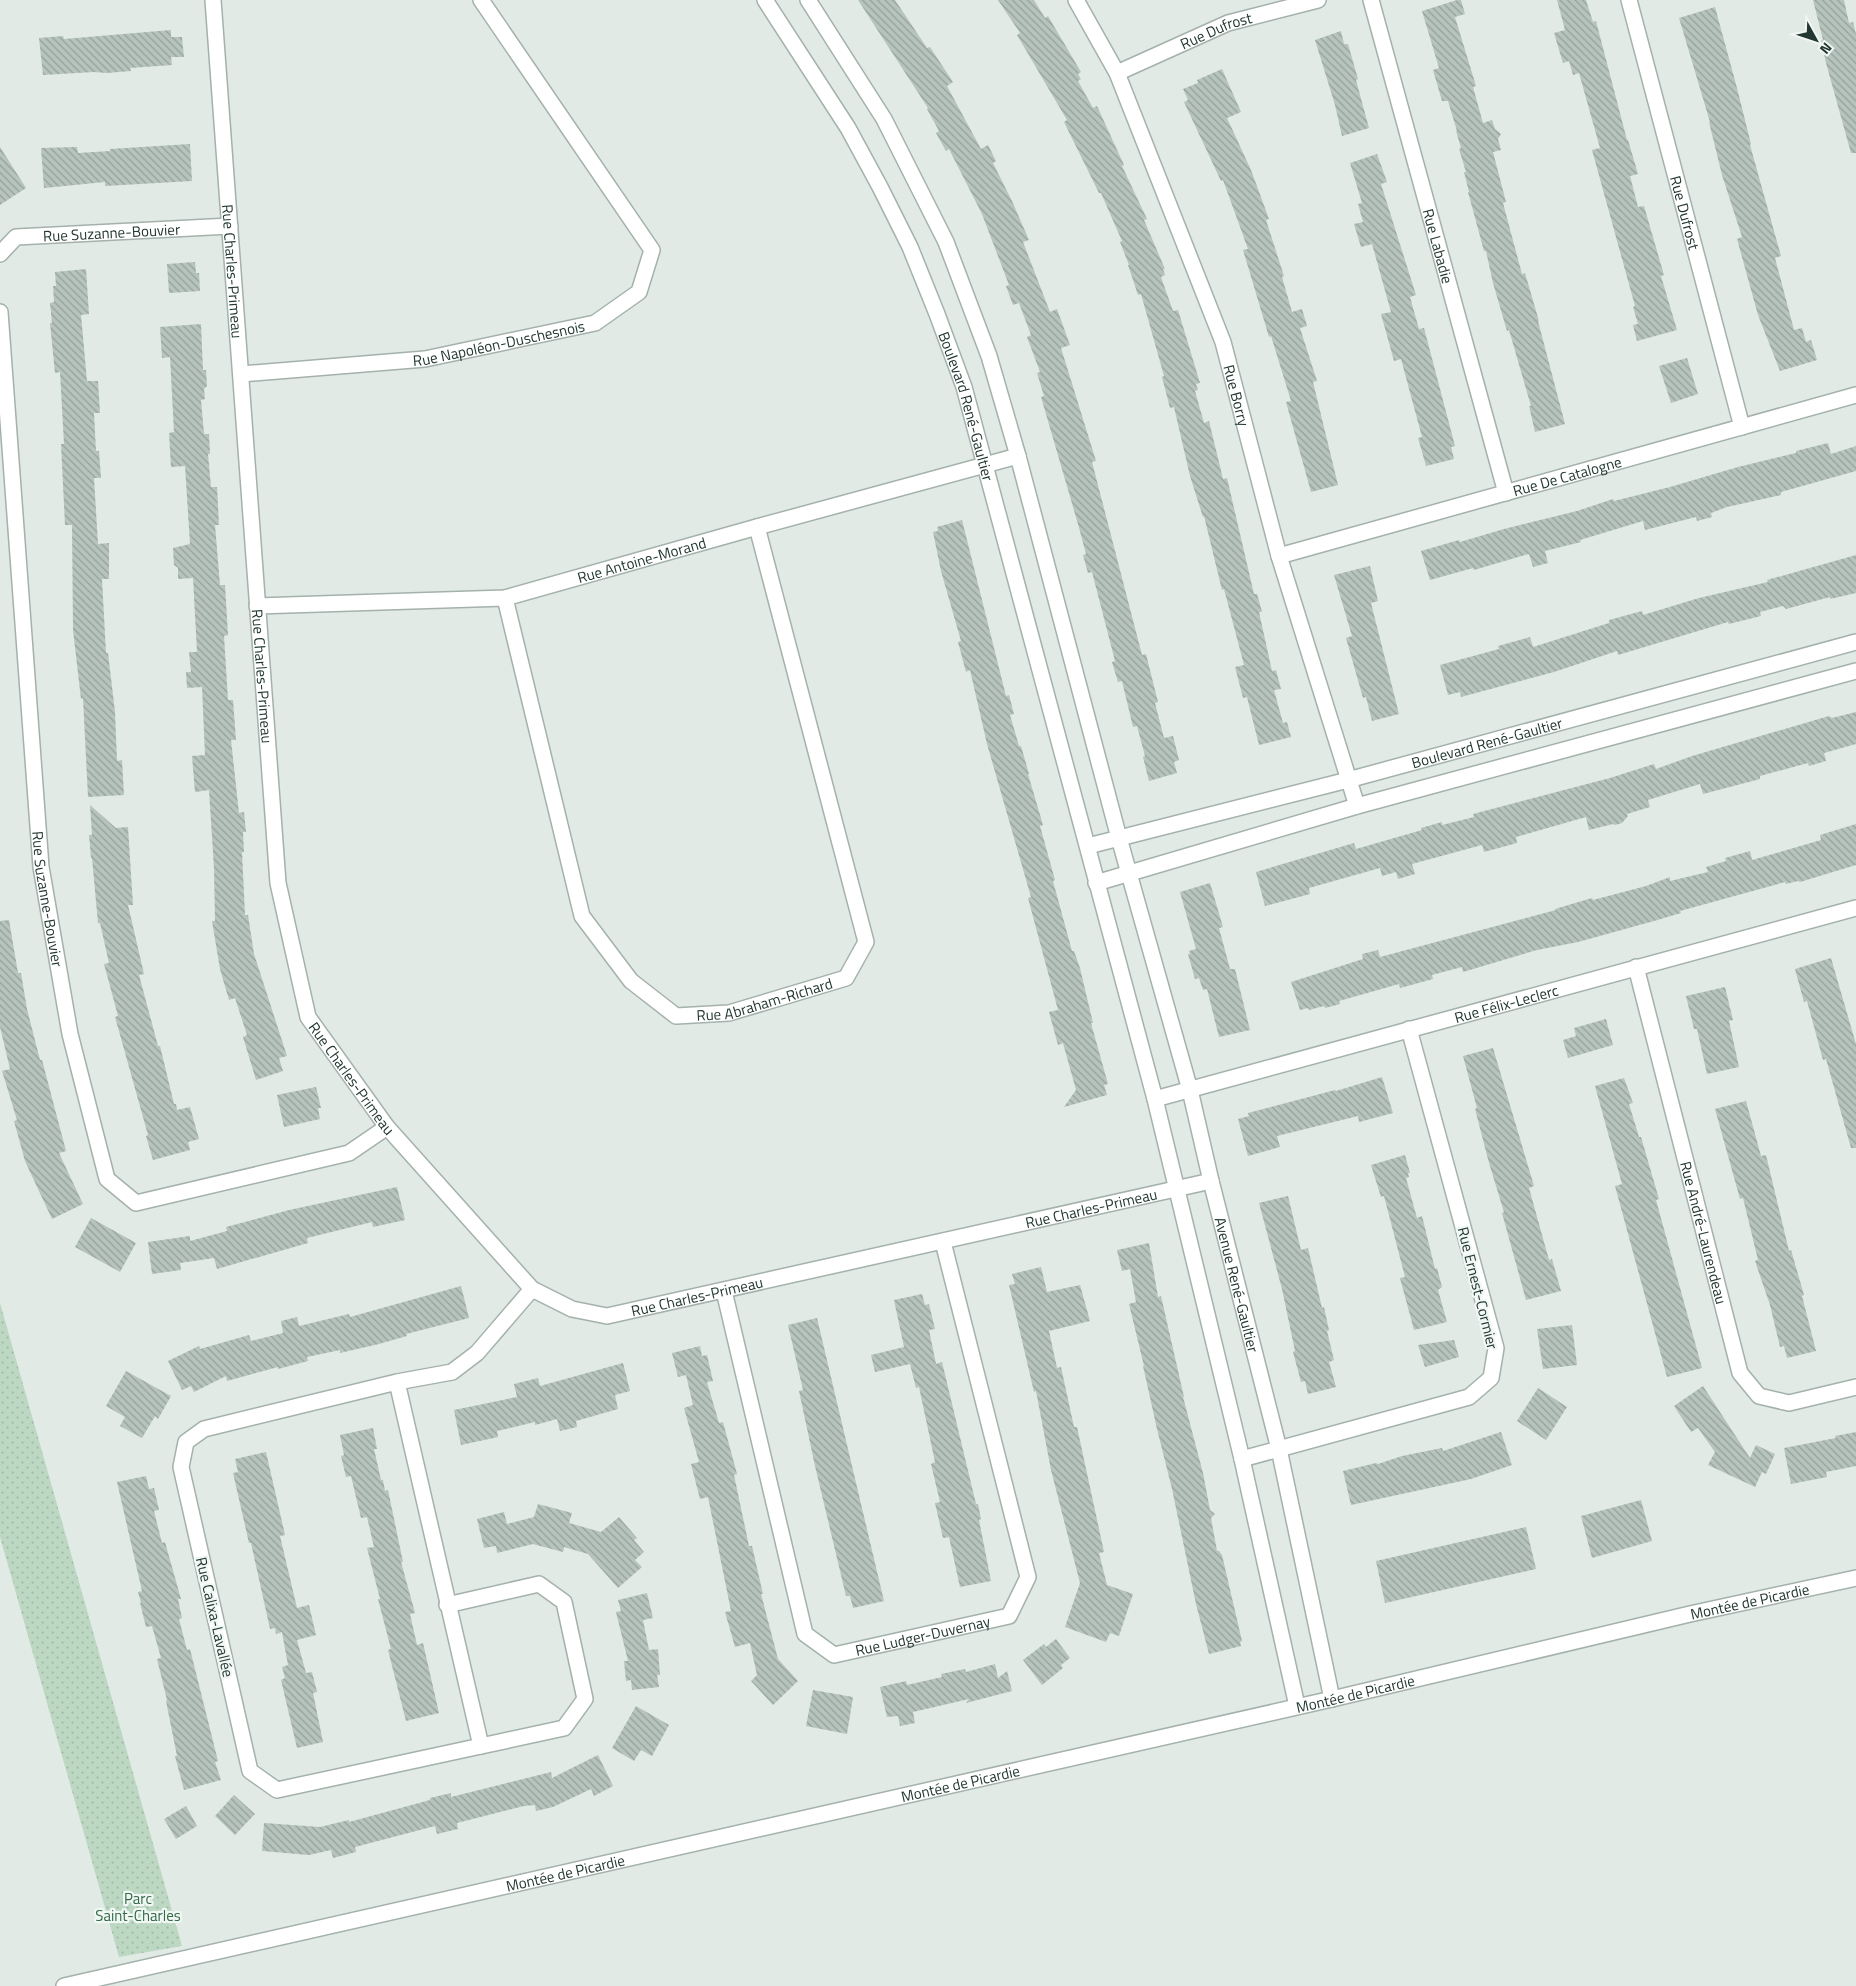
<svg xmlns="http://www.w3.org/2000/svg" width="1856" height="1986" font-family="'Titillium Web',sans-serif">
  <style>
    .park { fill: url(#park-dots) }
    .building { fill: url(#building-back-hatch) }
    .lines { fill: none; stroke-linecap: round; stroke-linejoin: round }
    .minor-casing { stroke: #a4b1ac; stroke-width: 18 }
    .minor { stroke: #fff; stroke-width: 15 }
    .labels { text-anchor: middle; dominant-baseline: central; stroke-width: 4.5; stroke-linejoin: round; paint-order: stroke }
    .street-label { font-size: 15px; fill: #233832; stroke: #f1f7f4 }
    .park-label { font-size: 15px; fill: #336a46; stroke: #f1f7f4 }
  </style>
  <defs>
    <pattern id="park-dots" width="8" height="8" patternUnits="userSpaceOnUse" patternTransform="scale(1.25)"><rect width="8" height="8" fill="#bcd8c3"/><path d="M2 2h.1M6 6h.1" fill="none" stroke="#a1baa8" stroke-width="1.8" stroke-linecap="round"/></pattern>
    <pattern id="building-back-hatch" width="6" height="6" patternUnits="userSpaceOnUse" patternTransform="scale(1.25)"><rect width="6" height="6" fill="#b7c4be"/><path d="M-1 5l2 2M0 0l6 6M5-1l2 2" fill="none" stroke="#94a09b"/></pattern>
  </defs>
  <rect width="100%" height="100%" fill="#e1eae5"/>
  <path class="park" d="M0,1303L182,1946L119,1957L0,1537Z"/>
  <g class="building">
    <path d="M858,0H895L927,48L930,47L953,82L947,86L981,149L988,145L996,161L993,163L1012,201L1029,240L1023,242L1050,312L1057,309L1070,345L1061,348L1096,461L1092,462L1142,655L1146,654L1158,702L1155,703L1164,738L1173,736L1179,760L1174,762L1177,773L1149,781L1143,757L1145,756L1137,726L1133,727L1122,681L1118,682L1112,662L1115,661L1092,572L1088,573L1083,555L1086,554L1078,524L1041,397L1044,396L1037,373L1040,372L1027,337L1031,335L1019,303L1013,305L1006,286L1009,285L982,214L949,149L946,151L936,133L939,131L927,109L928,108Z"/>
    <path d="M998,0H1034L1045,18L1048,16L1081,72L1078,74L1081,79L1078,81L1093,108L1097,106L1124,165L1122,166L1147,219L1144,220L1165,269H1163L1165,275L1161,277L1173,311L1178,310L1200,383L1196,384L1198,390L1195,391L1204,423L1209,421L1223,479L1227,478L1254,594H1257L1262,612H1259L1272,671L1276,670L1281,689L1274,690L1283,723L1287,722L1291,737L1259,745L1247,697L1243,698L1235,667L1244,665L1224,589L1222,590L1204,516L1203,517L1190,476L1174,407L1170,408L1162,377L1164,376L1141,294L1138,295L1128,265H1129L1120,242L1122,241L1101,193H1099L1064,122L1067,120L1017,35L1020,33Z"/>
    <path d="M1457,0H1461L1465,14L1455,17L1476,86L1473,87L1483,123L1492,120L1495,129L1501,134L1498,139L1501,150L1493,152L1506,202L1503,203L1522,274L1525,273L1539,321H1538L1565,424L1535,432L1529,406H1531L1509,330L1507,331L1493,283L1486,251H1484L1468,192H1469L1464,172H1466L1459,149L1461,148L1456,131H1457L1448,101H1442L1433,70L1439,68L1422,11Z"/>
    <path d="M1557,0H1586L1593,22L1596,21L1627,140H1628L1638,174L1630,176L1638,207L1644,206L1664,275L1661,276L1677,330L1637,341L1633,325L1638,324L1633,307L1635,306L1592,150L1600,148L1579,73L1573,75L1569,61L1563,63L1554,33L1565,30Z"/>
    <path d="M1813,0H1844L1849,23L1853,22L1856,34V153H1851L1826,63L1821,41L1823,40Z"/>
    <path d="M1715,7L1737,88L1751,144L1750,145L1781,256L1775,258L1794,330L1802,328L1806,342L1811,340L1817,360L1780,371L1758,315L1737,239L1742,237L1722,175L1709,122H1710L1679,18Z"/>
    <path d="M171,30V37H182L184,57H171L172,65L130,68L131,71L107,73L94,72L43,75L39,38L63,36L64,39Z"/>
    <path d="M1341,31L1344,44H1348L1358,79L1356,80L1369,128L1342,136L1335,105L1315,40Z"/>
    <path d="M1222,69L1241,112L1227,118L1251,170L1269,219L1266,220L1284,276L1282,277L1292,312L1302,309L1307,326L1300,328L1317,381L1313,382L1338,485L1311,492L1286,402L1291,401L1271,336L1269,337L1243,250L1248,249L1223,180L1221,181L1184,102L1188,100L1183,89L1198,83L1197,80Z"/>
    <path d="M190,144L192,181L105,186V182L44,188L41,148L77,147L78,153L110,151V149Z"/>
    <path d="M0,147L26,188L0,205Z"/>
    <path d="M1377,154L1387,182L1381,184L1416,295L1410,297L1419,329L1424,328L1455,446L1451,447L1454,459L1426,466L1418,438L1422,437L1401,359L1394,361L1381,314L1391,312L1372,244L1361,247L1354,224L1363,222L1358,204L1362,203L1350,163Z"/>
    <path d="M195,262L196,273H199L200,291L169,293L167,264Z"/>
    <path d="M86,269L89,314L81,315L87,381H98L100,413H94L96,451H99L101,478H94L98,544L109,543V579H102L106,653H108L115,712L117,761L122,760L124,795L88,797L83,698L81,699L73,630L72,525H65L61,444H64L60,372L55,373L50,323H52L50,303L54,302L53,286H56L55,272Z"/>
    <path d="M201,324L203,370H206L207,386L204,389L205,399L201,400L204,434H209L210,454H208L211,487H217L219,525H215L220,585H225L228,635L224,636L228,700H233L236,740H231L239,813L244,812L246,832H243L244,852H242L245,915H248L254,954L287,1056L279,1058L283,1071L256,1080L243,1037L247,1035L235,998L229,1000L220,969L212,921H215L214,868L209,790L195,792L192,756L205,755L202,687L187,688L186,672H191L189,652H197L193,578L178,579V568L174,565L173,548L190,544L185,466L171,467L169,433L174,432L170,357L162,358L160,327Z"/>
    <path d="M1687,358L1698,394L1671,403L1659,366Z"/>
    <path d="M1828,443L1831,454L1856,446V471L1781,492V495L1727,507L1711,513L1712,517L1697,521L1696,517L1645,530L1643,521L1580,540L1581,542L1545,551L1548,563L1533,567L1529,554L1474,570L1473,568L1430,580L1421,551L1459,540L1460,542L1504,529L1577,511L1613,499L1614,501L1670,487L1738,467L1796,453V451Z"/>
    <path d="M962,520L1006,696L1009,695L1014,714L1010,715L1019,746H1021L1029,774H1028L1043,825L1040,826L1055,880L1053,881L1072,951H1074L1080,968L1093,1023H1091L1108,1084L1104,1085L1107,1095L1064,1107L1076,1090L1063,1043L1058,1045L1049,1012L1058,1010L1028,898L1031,897L987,744L970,670L966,672L958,642L961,641L941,571L933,532L938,531L937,527Z"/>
    <path d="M1856,555V593L1830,599V597L1786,609L1783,606L1760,612L1761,616L1729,624L1728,622L1618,655L1617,651L1554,672L1461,697L1460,692L1448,695L1440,665L1499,649L1498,646L1530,637L1533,647L1609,623V620L1642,611L1643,615L1699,598L1768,582L1767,580Z"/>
    <path d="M1370,566L1378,601L1371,603L1399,714L1372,721L1366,697L1363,698L1346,638L1352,636L1334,575Z"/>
    <path d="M1856,712V744L1824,753L1826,761L1809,766L1808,763L1760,776V779L1703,794L1700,784L1648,800L1650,807L1627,814L1628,816L1622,823L1615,825L1613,824L1589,830L1586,817L1516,837L1517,843L1484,852L1482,845L1412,864L1415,874L1398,879L1396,872L1382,876L1380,868L1309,888L1310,894L1265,906L1256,872L1354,843L1356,849L1422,830L1421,828L1442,822V825L1474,817L1473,814L1610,778L1654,764L1656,769L1692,756L1829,716L1832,718Z"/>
    <path d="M90,805L116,828L128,827L133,905H128L144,974L139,975L158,1046H160L174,1104H176L177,1110L190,1107L199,1139L188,1142L190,1150L153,1160L146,1136L148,1135L115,1017L118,1016L104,964L109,963L100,923H98L92,858H91L89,835H92Z"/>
    <path d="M1856,824V865L1800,882L1798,881L1786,884L1785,882L1680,911L1681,913L1654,921L1578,942L1537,950L1463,972L1462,967L1432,975L1433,979L1400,988L1399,984L1339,1001L1340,1004L1325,1008L1324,1006L1309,1010L1308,1008L1300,1010L1291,982L1363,959L1362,954L1378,950L1380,957L1556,910L1555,909L1592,898L1593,900L1646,886L1670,877V881L1708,872L1706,867L1726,861L1725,858L1750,851L1752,860L1821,840L1820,835Z"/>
    <path d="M1210,883L1223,927L1219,928L1230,969H1235L1250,1030L1219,1037L1207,989L1203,990L1199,978L1195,979L1188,954H1190L1189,951L1196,949L1180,892Z"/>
    <path d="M9,920L18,973H21L27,1009L40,1060H42L66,1151L59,1153L83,1204L52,1219L25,1161L14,1121L17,1120L2,1071L10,1069L0,1027V921Z"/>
    <path d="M1831,958L1856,1044V1148H1851L1826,1059L1823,1060L1807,1001L1804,1002L1795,969Z"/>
    <path d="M1725,987L1733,1020L1729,1021L1739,1067L1707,1074L1697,1029H1694L1686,996Z"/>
    <path d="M1606,1019L1613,1045L1568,1058L1563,1040L1576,1036L1574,1028Z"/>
    <path d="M1493,1048L1534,1186L1529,1188L1549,1260L1552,1259L1561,1291L1526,1300L1502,1213L1504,1212L1489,1163L1475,1109L1477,1108L1463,1056Z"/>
    <path d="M1382,1077L1393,1113L1359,1122L1358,1116L1277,1136L1280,1147L1248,1156L1238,1119L1249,1116L1248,1113L1335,1090L1336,1091Z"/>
    <path d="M1624,1078L1633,1103L1629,1104L1639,1137H1641L1659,1199L1656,1200L1702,1368L1667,1377L1615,1186L1622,1184L1595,1086Z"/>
    <path d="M316,1087L321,1108H318L320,1119L284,1127L277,1095Z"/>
    <path d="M1746,1101L1761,1156L1766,1155L1789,1251L1791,1250L1804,1295L1802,1296L1816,1351L1787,1358L1784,1346L1780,1347L1770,1305L1755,1261L1758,1260L1743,1198L1740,1199L1715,1109Z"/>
    <path d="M1405,1155L1410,1173H1408L1409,1177L1406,1178L1417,1218L1422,1216L1435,1269L1437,1268L1442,1287L1438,1290L1447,1322L1414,1330L1400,1278L1405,1277L1384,1196L1381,1197L1371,1165Z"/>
    <path d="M397,1187L405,1220L373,1227L372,1222L307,1238L308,1243L217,1269L214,1258L180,1263L181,1270L152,1274L148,1242L190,1236V1241L227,1231L226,1227L289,1210Z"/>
    <path d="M1288,1196L1301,1250L1308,1248L1322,1308L1324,1307L1329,1330L1327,1331L1334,1360L1329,1362L1336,1387L1308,1394L1305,1381L1301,1382L1293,1352L1295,1351L1282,1289L1259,1203Z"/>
    <path d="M91,1218L136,1243L120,1272L75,1247Z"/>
    <path d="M1149,1243L1158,1297L1161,1296L1184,1397H1183L1203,1473L1210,1510L1215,1514L1211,1518L1217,1551H1219L1222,1555L1242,1641L1240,1642L1241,1646L1209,1654L1196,1604L1172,1489L1157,1429L1143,1366H1144L1129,1304L1136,1302L1130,1269L1122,1271L1117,1250Z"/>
    <path d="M1041,1267L1047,1292L1080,1285L1090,1321L1049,1331L1057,1368L1061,1367L1074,1427H1077L1104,1552L1099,1553L1107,1585L1133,1594L1119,1636L1110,1633L1106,1642L1065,1627L1080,1583L1051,1470L1036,1391L1034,1392L1009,1285L1015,1284L1012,1274Z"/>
    <path d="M461,1286L469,1318L406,1334L407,1336L379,1344L340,1353V1350L307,1357L308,1361L278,1369V1367L227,1381L226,1376L194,1392L191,1386L182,1390L168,1361L199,1346L200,1349L249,1335L251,1341L283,1333L281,1321L297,1317L299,1326L349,1314L350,1317Z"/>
    <path d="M922,1294L925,1305L929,1304L935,1329L929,1330L936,1364L942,1362L976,1504H978L981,1519L979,1520L991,1581L960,1587L949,1537L943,1538L935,1503L940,1502L931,1464L935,1462L919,1387L916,1388L910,1364L875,1372L871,1355L904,1347L894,1300Z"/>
    <path d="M817,1318L884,1601L853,1608L850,1596H846L815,1466L799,1391L803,1390L788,1325Z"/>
    <path d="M1572,1325L1577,1365L1543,1369L1537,1329Z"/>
    <path d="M1454,1340L1459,1357L1425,1367L1418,1345Z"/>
    <path d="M700,1346L702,1356L707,1355L713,1381L707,1382L719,1423L723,1422L737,1474L734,1475L749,1546H752L763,1594H761L778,1659L798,1681L773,1705L751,1681L757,1675L750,1643L735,1647L725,1612L731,1611L708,1497L700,1499L691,1464L699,1462L684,1408L693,1405L686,1375L678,1377L672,1353Z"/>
    <path d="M623,1363L630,1391L615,1395L618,1409L576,1421L577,1427L560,1431L557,1419L535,1425V1422L497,1431L498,1437L461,1445L454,1410L517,1397L514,1384L538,1378L540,1386Z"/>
    <path d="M126,1371L171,1396L158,1419L155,1416L142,1438L120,1426L125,1417L106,1406Z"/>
    <path d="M1703,1386L1750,1458L1756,1445L1775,1454L1766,1474L1762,1472L1755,1487L1708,1465L1715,1452L1698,1428L1691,1432L1674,1406Z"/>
    <path d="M1538,1388L1567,1407L1546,1440L1517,1421Z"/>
    <path d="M373,1428L377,1449H374L381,1480H383L385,1491L388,1490L403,1562H401L415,1613L410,1614L417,1645L423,1643L439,1713L406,1721L388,1650L391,1649L378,1599H380L367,1548L374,1547L367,1517L361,1518L351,1476L346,1477L341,1456L344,1455L340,1435Z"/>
    <path d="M1501,1432L1512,1465L1471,1479L1351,1505L1343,1471L1376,1463L1378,1464L1402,1456L1442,1448L1443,1451Z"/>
    <path d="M1856,1432V1466L1826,1472L1827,1477L1791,1484L1784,1448L1836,1438L1835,1436Z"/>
    <path d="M266,1452L285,1535L280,1536L297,1608L309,1605L316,1635L297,1640L306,1673L312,1672L317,1692L313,1693L323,1742L297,1748L281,1680L285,1678L282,1667L288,1665L282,1632L276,1634L275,1628L270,1629L251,1543H249L233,1473L238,1472L235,1459Z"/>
    <path d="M146,1476L149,1489L154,1488L159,1510L154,1511L162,1543L165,1542L181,1599H178L182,1618L179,1619L187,1650L190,1649L218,1761L215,1762L221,1780L184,1790L175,1756H177L166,1701L167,1700L157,1659L161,1658L152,1626L146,1627L140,1603H141L138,1592L142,1591L117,1482Z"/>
    <path d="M1641,1500L1652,1541L1592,1558L1581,1516Z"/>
    <path d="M538,1504L572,1513L569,1523L601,1532L619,1517L637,1538L634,1540L644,1552L635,1560L642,1567L618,1588L588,1554L564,1547L563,1552L533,1544L497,1553L496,1546L484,1548L477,1519L504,1512L507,1524L534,1517Z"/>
    <path d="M1526,1527L1536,1569L1385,1603L1376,1561Z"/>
    <path d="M647,1593L653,1618L643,1620L649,1650L658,1649L660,1675H657L659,1687L632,1690L631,1680L626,1681L624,1661H628L616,1612L621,1611L618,1600Z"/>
    <path d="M1056,1639L1070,1658L1061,1665L1063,1668L1042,1685L1023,1660L1044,1644L1046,1647Z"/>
    <path d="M995,1664L998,1678L1007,1671L1012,1691L966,1703L969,1699L913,1712L915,1723L900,1726L898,1716L887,1717L880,1687L906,1681L907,1685L942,1677L941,1674L965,1669L966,1672Z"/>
    <path d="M813,1690L853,1697L847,1734L806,1726Z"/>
    <path d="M636,1706L669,1725L652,1756L641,1750L634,1761L612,1748Z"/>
    <path d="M598,1755L613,1786L594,1796L591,1789L553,1807L536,1811L535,1805L524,1806L457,1823L458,1829L437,1834L435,1826L355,1847L356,1852L333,1858L331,1850L309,1855L262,1851L264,1823L320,1827L349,1820V1822L430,1800V1798L451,1793V1797L551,1772L552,1778Z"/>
    <path d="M234,1795L255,1814L235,1835L215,1816Z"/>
    <path d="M186,1806L197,1826L176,1839L164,1819Z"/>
  </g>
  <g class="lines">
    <defs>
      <g id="minor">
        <path id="s1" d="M213,0L278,883L308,1017L387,1127L532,1289L572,1309L607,1316L1211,1181"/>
        <path id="s2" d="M765,0L848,128L880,187L910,247L937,314L964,387L1155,1099L1242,1459L1297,1706"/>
        <path id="s3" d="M808,0L884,119L946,242L989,356L1018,456L1119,838L1190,1090L1211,1181L1279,1449L1332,1699"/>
        <path id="s4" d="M1076,0L1117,73L1223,342L1279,556L1357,806"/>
        <path id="s5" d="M1371,0L1506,493"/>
        <path id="s6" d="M1629,0L1742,427"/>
        <path id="s7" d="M1117,73L1228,23L1318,0"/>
        <path id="s8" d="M0,254L16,237L230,226"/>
        <path id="s9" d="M0,312L41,867L70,1034L107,1179L136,1203L349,1153L387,1127"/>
        <path id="s10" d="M241,374L425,359L595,323L639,292L652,250L481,0"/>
        <path id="s11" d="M1279,556L1856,395"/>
        <path id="s12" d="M505,598L582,916L631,981L676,1016L729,1013L846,978L866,942L757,527"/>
        <path id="s13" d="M257,606L505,598L757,527L1018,456"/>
        <path id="s14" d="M1088,846L1348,780L1856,642"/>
        <path d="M1096,883L1357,806L1856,671"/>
        <path id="s15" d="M1636,967L1740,1373L1759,1396L1789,1403L1856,1387"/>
        <path id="s16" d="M1155,1099L1856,908"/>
        <path id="s17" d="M724,1291L805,1634L834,1655L1009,1616L1028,1577L943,1242"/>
        <path d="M397,1382L481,1746L277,1790L250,1771L181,1467L186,1442L204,1429L397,1382L452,1372L477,1353L532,1289"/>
        <path d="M1242,1459L1469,1397L1491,1378L1496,1348L1409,1029"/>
        <path d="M447,1605L539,1584L564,1602L585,1699L564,1728L481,1746"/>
        <path id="s18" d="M64,1986L1332,1699L1690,1614L1856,1578"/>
      </g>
    </defs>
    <use href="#minor" class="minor-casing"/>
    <use href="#minor" class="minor"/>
  </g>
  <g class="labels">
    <g class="street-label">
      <text stroke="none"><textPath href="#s7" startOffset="108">Rue Dufrost</textPath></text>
      <text stroke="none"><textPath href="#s6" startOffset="220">Rue Dufrost</textPath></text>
      <text stroke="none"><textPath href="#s8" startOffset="119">Rue Suzanne-Bouvier</textPath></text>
      <text stroke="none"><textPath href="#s5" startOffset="255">Rue Labadie</textPath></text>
      <text stroke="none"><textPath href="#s1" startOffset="272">Rue Charles-Primeau</textPath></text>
      <text stroke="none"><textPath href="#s10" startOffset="260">Rue Napoléon-Duschesnois</textPath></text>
      <text stroke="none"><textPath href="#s4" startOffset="428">Rue Borry</textPath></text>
      <text stroke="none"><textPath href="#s2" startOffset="456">Boulevard René-Gaultier</textPath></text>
      <text stroke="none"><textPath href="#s11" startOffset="299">Rue De Catalogne</textPath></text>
      <text stroke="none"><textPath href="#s13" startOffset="390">Rue Antoine-Morand</textPath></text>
      <text stroke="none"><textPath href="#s1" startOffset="678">Rue Charles-Primeau</textPath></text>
      <text stroke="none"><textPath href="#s14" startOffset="412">Boulevard René-Gaultier</textPath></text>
      <text stroke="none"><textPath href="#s9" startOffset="589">Rue Suzanne-Bouvier</textPath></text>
      <text stroke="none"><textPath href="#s12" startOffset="556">Rue Abraham-Richard</textPath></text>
      <text stroke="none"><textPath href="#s16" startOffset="364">Rue Félix-Leclerc</textPath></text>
      <text stroke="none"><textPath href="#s1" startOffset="1098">Rue Charles-Primeau</textPath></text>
      <text stroke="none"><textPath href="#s1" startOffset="1952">Rue Charles-Primeau</textPath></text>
      <text stroke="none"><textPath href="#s15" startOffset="274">Rue André-Laurendeau</textPath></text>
      <text stroke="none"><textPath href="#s3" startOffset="1362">Avenue René-Gaultier</textPath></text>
      <text transform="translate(1478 1288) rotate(76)">Rue Ernest-Cormier</text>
      <text stroke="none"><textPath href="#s1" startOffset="1548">Rue Charles-Primeau</textPath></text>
      <text stroke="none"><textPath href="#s18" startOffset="1729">Montée de Picardie</textPath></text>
      <text transform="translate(215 1617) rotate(77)">Rue Calixa-Lavallée</text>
      <text stroke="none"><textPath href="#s17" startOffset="479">Rue Ludger-Duvernay</textPath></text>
      <text stroke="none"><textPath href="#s18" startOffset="1324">Montée de Picardie</textPath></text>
      <text stroke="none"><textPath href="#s18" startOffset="919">Montée de Picardie</textPath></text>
      <text stroke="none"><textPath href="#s18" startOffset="514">Montée de Picardie</textPath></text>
    </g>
    <g class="park-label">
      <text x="138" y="1898">Parc<tspan x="138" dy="17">Saint-Charles</tspan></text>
    </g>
  </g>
  <g transform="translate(1816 40) rotate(130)" stroke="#f1f7f4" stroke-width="4" paint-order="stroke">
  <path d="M0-4L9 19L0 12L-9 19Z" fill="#233832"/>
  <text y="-8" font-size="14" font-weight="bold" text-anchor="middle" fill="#233832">N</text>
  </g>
</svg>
